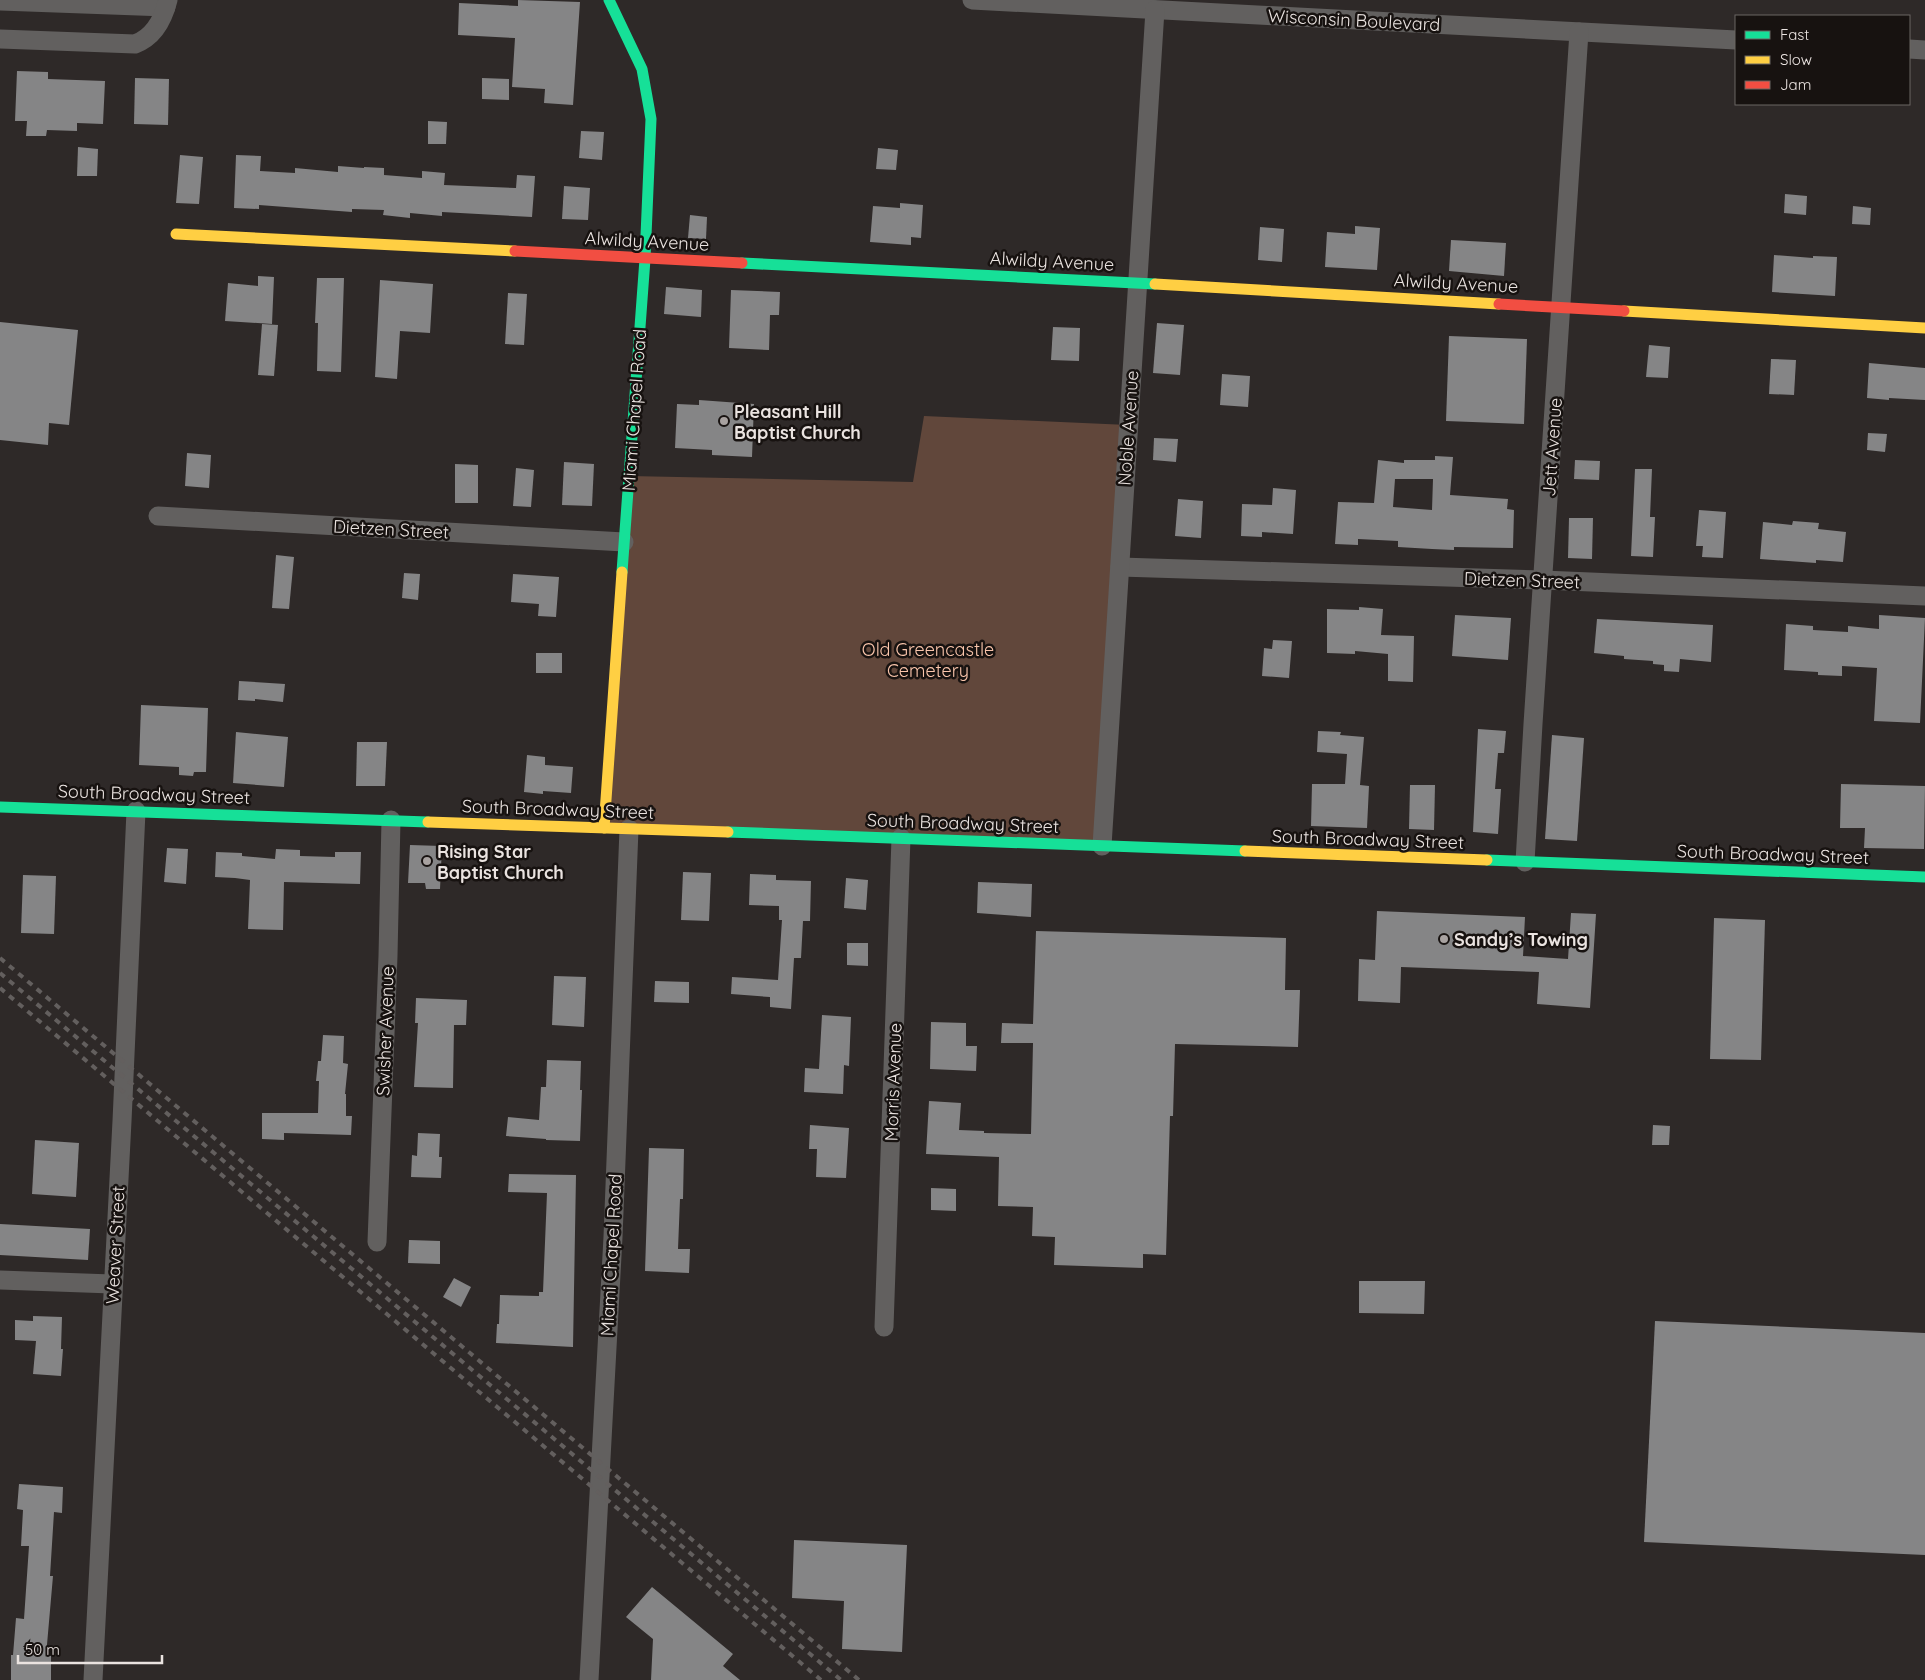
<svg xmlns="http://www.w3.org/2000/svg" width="1925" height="1680" font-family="Quicksand,sans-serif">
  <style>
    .green { fill: #61473b }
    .building { fill: #858586; fill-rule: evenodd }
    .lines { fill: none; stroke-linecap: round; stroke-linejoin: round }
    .street { stroke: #62605f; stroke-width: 19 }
    .fast { stroke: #16e098; stroke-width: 11 }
    .slow { stroke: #ffcf43; stroke-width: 11 }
    .jam { stroke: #f24e42; stroke-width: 11 }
    .rail { stroke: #635f5e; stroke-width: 4; stroke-dasharray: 6 6; stroke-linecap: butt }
    .poi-dot { fill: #a8a2a0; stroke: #171210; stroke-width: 2 }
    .labels { text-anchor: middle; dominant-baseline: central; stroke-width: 5; stroke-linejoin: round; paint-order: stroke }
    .street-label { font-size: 18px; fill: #eae3e0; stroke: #171210 }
    .poi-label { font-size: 18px; font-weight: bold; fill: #eae3e0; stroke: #171210; text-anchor: start }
    .park-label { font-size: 18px; fill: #fbc6ac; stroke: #171210 }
  </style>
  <rect width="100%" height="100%" fill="#2e2928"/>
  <path class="green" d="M924,416L1128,425L1102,846L604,828L629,476L913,482Z"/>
  <g class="building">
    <path d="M518,0L580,2L573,105L544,103L545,89L512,87L515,38L458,35L459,3L518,6Z"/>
    <path d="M17,71L48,72V79L105,81L103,124L77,123V131L47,130L46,136H26L27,121H15Z"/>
    <path d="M135,78L169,79L168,125L134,124Z"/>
    <path d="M482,78L509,79V100L482,99Z"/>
    <path d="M428,121L447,122L446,144H428Z"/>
    <path d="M581,131L604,132L602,160L579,158Z"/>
    <path d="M78,147L98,149L97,176H77Z"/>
    <path d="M878,148L898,150L896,170L876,169Z"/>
    <path d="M180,155L203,157L199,204L176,203Z"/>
    <path d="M236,155L261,156L260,171L295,173V168L338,172V166L364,168V167L384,168V175L422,178V171L445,173L444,185L516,188L517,175L535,176L532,217L442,212V216L410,213V218L383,215L384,210L352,209V212L259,205V209L234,208Z"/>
    <path d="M564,186L590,188L588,220L562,219Z"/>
    <path d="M1785,194L1807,196L1806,215L1784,213Z"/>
    <path d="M900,203L923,205L921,238L911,237V245L870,242L873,206L900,208Z"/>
    <path d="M1853,206L1871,208L1870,225L1852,224Z"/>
    <path d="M690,215L707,217L706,239L688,238Z"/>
    <path d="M1355,226L1380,228L1377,270L1325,267L1327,232L1355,234Z"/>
    <path d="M1260,227L1284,229L1282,262L1258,260Z"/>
    <path d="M1451,240L1506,243L1504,276L1449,271Z"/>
    <path d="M1774,255L1813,258V256L1837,257L1835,296L1772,292Z"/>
    <path d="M258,276L274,277L272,324L225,321L228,283L258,286Z"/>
    <path d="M317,278H344L341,372L317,371L318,323H315Z"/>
    <path d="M380,280L433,284L430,333L400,331L397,379L375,377Z"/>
    <path d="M666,287L702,290L701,317L664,314Z"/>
    <path d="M731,290L780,292L779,315H770L769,350L729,348Z"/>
    <path d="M508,293L527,294L524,345L505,344Z"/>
    <path d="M0,322L78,330L69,425L49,423L48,445L0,440Z"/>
    <path d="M1157,323L1184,325L1180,375L1153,373Z"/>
    <path d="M262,324L278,325L274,376L258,375Z"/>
    <path d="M1053,327L1080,328L1079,361L1051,360Z"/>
    <path d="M1449,336L1527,339L1524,424L1446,421Z"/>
    <path d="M1649,345L1670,347L1668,378L1646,377Z"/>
    <path d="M1771,359L1796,360L1794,395L1769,394Z"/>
    <path d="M1869,363L1925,368V400L1889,398V400L1867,398Z"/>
    <path d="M1222,374L1250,376L1248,407L1220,405Z"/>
    <path d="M699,400L754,404L752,457L712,455V450L675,448L677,404L699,405Z"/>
    <path d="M1868,433L1887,434L1885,452L1867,450Z"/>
    <path d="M1154,438L1178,439L1176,462L1153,460Z"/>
    <path d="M187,453L211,455L209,488L185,486Z"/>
    <path d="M1435,456L1453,457L1450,495L1508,499L1507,509L1514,510L1513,548L1454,547V550L1432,549L1398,547V541L1358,539V545L1335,544L1338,502L1374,503L1378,460L1404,463V460H1435ZM1395,479H1433L1432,510L1393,507Z"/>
    <path d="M1575,460L1600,461L1599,480L1574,479Z"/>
    <path d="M564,462L594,464L592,506L562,505Z"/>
    <path d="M455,464L478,465V503H455Z"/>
    <path d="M516,468L534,470L531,507L513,506Z"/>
    <path d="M1635,469H1652L1650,517H1655L1653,557L1631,556Z"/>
    <path d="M1273,488L1296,490L1293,534L1262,532V537L1241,536L1242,504L1272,505Z"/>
    <path d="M1178,499L1203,501L1201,538L1175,536Z"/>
    <path d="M1699,510L1726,512L1723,558L1702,557L1703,546H1696Z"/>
    <path d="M1569,518H1593L1592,559L1568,558Z"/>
    <path d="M1793,521L1819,523L1818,529L1846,532L1843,562L1816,560V563L1760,559L1763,522L1792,525Z"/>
    <path d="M276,555L294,557L289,609L272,608Z"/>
    <path d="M404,573L420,574L418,600L402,598Z"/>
    <path d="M513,574L559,577L556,617L538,616L539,604L511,602Z"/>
    <path d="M1359,607L1383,609L1381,635L1414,636L1413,682L1388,681V654L1355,651V654L1327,653V609L1359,610Z"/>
    <path d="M1455,615L1511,618L1508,660L1452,656Z"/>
    <path d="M1879,615L1925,618L1920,723L1874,721L1877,668L1842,666V676L1818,675V672L1784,670L1786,624L1813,626V630L1848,632V626L1879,629Z"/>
    <path d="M1597,619L1713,625L1711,662L1680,659L1679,672L1664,671V665L1653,664V661L1624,659V656L1594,653Z"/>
    <path d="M1273,640L1292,641L1289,678L1262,676L1264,648L1272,649Z"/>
    <rect x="536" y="653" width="26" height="20"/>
    <path d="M239,681L285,684L283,702L255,699V701L238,700Z"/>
    <path d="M141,705L208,708L206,772H194L193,776L179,775V767L139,765Z"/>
    <path d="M1478,729L1506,731L1504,753H1498L1495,789H1501L1498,834L1473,832Z"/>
    <path d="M1318,731L1341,732L1340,735L1364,737L1360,785L1369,786L1367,828L1311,826L1312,784H1345L1347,754L1317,752Z"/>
    <path d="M236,732L288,737L284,787L233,783Z"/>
    <path d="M1552,735L1584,738L1577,841L1545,839Z"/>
    <path d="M357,742H387L385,786H356Z"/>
    <path d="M527,755L545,757V765L573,767L571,793L543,791V794L524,792Z"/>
    <path d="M1841,784L1925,786L1924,849L1864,848L1865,828H1840Z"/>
    <path d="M1410,785H1435L1434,830L1409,829Z"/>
    <path d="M410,845L442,846L440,889H426L425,883H408Z"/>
    <path d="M167,848L188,849L186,884L164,882Z"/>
    <path d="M276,849L300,850V856L335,857V852H361L360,884L284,882L283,930L248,929L250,880L235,878L215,877L216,852L242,853V856L275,859Z"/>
    <path d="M683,872L711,873L709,921L681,920Z"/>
    <path d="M750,874L776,875V880L811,881L810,921H803L801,958H794L791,1009L770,1007V997L731,994L732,977L778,980L782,920H779V906L749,905Z"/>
    <path d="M23,875L56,876L54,934L21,933Z"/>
    <path d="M846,878L868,880L866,910L844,908Z"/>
    <path d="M978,882L1032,884L1031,917L977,913Z"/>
    <path d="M1377,911L1525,917L1523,956L1568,959L1571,913L1596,914L1590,1008L1537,1004L1539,972L1401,967L1400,1003L1358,1001L1359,959L1375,960Z"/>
    <path d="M1714,918L1765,920L1761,1060L1710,1059Z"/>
    <path d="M1036,931L1286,938L1285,990H1300L1298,1047L1175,1044L1173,1116H1170L1166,1255L1143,1254V1268L1054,1265L1055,1237L1032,1236L1033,1207L998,1206L999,1157L926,1154L929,1101L961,1103L959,1130L984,1131V1133L1031,1134L1033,1043H1001L1002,1023L1033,1024Z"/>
    <path d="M847,943H868V966L847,965Z"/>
    <path d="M554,976L586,977L584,1027L552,1025Z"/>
    <path d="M655,981L689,982V1003L654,1002Z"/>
    <path d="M416,998L467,1000L466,1025H454L453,1088L414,1087L418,1023H415Z"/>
    <path d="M822,1015L851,1017L849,1066L844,1065L843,1094L804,1092L805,1068L819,1069Z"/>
    <path d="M931,1022L966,1023V1046H977L976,1071L930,1069Z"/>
    <path d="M323,1035L344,1036L343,1063L348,1064L345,1094H346V1116H352L351,1135L284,1133V1140L262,1139V1113H318L319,1081H316L318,1061H321Z"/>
    <path d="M547,1060L581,1061L580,1090H582L580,1141L546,1140V1139L506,1136L508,1117L539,1120L541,1087H546Z"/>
    <path d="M810,1125L849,1128L846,1178L816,1177L817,1149H809Z"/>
    <path d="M1653,1125L1670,1126L1669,1145H1652Z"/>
    <path d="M418,1133L440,1134L439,1157H442L441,1178L411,1177L412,1155L417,1156Z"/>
    <path d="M35,1140L79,1143L76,1197L32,1194Z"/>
    <path d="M649,1148L684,1149L683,1199H680L678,1249H690L689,1273L645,1271Z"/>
    <path d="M509,1174L576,1175L573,1347L496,1343L497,1324H499L500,1295L539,1296V1292H543L547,1193L508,1192Z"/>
    <path d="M931,1188L956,1189V1211L931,1210Z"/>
    <path d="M0,1224L90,1229L88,1260L0,1255Z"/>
    <path d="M409,1240L440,1241V1264L408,1263Z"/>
    <path d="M454,1278L471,1287L461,1307L443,1297Z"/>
    <path d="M1359,1281H1425L1424,1314L1359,1313Z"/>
    <path d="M33,1316L62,1317L61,1349H63L61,1376L33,1374L36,1341L15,1340V1320L33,1321Z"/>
    <path d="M1655,1321L1925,1333V1555L1644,1542Z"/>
    <path d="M19,1484L63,1487L62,1513L54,1512L50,1576H53L46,1656H51V1680H11V1655H13L16,1618L24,1619L29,1546H21L23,1510L17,1509Z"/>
    <path d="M794,1540L907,1545L902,1652L842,1649L844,1601L792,1598Z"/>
    <path d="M652,1587L733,1654L723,1666L740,1680H651L653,1639L626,1617Z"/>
  </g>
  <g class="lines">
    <g class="street">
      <path d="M972,0L1736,40"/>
      <path d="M0,1L166,7"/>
      <path d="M0,39L135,44C154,37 163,20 168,0"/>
      <path d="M1909,49L1925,50"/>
      <path d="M158,516L624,542"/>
      <path d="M1120,567L1543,580L1925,596"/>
      <path d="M1102,846L1155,10"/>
      <path d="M1525,862L1533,724L1579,32"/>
      <path d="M377,1242L388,956L391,820"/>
      <path d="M0,1280L112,1284"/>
      <path d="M884,1327L901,838"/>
      <path d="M93,1680L122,1121L136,811"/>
      <path d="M589,1680L613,1237L629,829"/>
    </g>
    <g class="fast">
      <path d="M609,0L642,69L651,119L645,259L622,572"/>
      <path d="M742,263L1155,284"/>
      <path d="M0,807L428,822"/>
      <path d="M728,832L1245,851"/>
      <path d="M1487,860L1925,877"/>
    </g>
    <g class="slow">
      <path d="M176,234L515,251"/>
      <path d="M1155,284L1499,304"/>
      <path d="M1624,311L1925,328"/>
      <path d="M428,822L728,832"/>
      <path d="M604,828L622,572"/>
      <path d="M1245,851L1487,860"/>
    </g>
    <g class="jam">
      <path d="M515,251L742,263"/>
      <path d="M1499,304L1624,311"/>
    </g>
    <g class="rail">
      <path d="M0,958L859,1680"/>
      <path d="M0,973L841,1680"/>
      <path d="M0,988L821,1680"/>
    </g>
  </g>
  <g class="poi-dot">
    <circle cx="724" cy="421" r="5"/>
    <circle cx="427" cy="861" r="5"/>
    <circle cx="1444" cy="939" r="5"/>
  </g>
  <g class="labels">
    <g class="street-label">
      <text transform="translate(1354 20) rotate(3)">Wisconsin Boulevard</text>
      <text transform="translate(647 241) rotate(3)">Alwildy Avenue</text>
      <text transform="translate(1052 261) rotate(3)">Alwildy Avenue</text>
      <text transform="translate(1456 283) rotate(3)">Alwildy Avenue</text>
      <text transform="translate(634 410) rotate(-86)">Miami Chapel Road</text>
      <text transform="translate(1128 428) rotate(-86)">Noble Avenue</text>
      <text transform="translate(1552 447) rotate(-86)">Jett Avenue</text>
      <text transform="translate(391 529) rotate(3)">Dietzen Street</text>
      <text transform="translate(1522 580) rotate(2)">Dietzen Street</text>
      <text transform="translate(154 794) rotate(2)">South Broadway Street</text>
      <text transform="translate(558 809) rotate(2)">South Broadway Street</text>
      <text transform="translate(963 823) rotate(2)">South Broadway Street</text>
      <text transform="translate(1368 839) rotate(2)">South Broadway Street</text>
      <text transform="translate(1773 854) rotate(2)">South Broadway Street</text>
      <text transform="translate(385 1031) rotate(-88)">Swisher Avenue</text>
      <text transform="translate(893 1082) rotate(-88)">Morris Avenue</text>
      <text transform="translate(115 1245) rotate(-87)">Weaver Street</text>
      <text transform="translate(611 1255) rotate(-87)">Miami Chapel Road</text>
    </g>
    <g class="poi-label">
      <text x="734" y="411">Pleasant Hill<tspan x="734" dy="21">Baptist Church</tspan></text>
      <text x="437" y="851">Rising Star<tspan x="437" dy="21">Baptist Church</tspan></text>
      <text x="1454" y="939">Sandy’s Towing</text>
    </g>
    <g class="park-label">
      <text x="928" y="649">Old Greencastle<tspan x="928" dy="21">Cemetery</tspan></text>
    </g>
  </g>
  <rect x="1735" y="15" width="175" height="90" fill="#171210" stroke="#6b6663"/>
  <rect x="1745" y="31" width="25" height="8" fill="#16e098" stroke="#6b6663"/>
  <text x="1780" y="40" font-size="15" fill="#eae3e0">Fast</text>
  <rect x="1745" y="56" width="25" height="8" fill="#ffcf43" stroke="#6b6663"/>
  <text x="1780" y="65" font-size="15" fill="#eae3e0">Slow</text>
  <rect x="1745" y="81" width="25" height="8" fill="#f24e42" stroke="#6b6663"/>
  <text x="1780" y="90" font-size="15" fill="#eae3e0">Jam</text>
  <path d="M18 1655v8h144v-8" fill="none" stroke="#eae3e0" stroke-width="2.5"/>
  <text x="25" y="1655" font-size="15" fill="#eae3e0" stroke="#171210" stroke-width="4" paint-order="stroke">50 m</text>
</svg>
